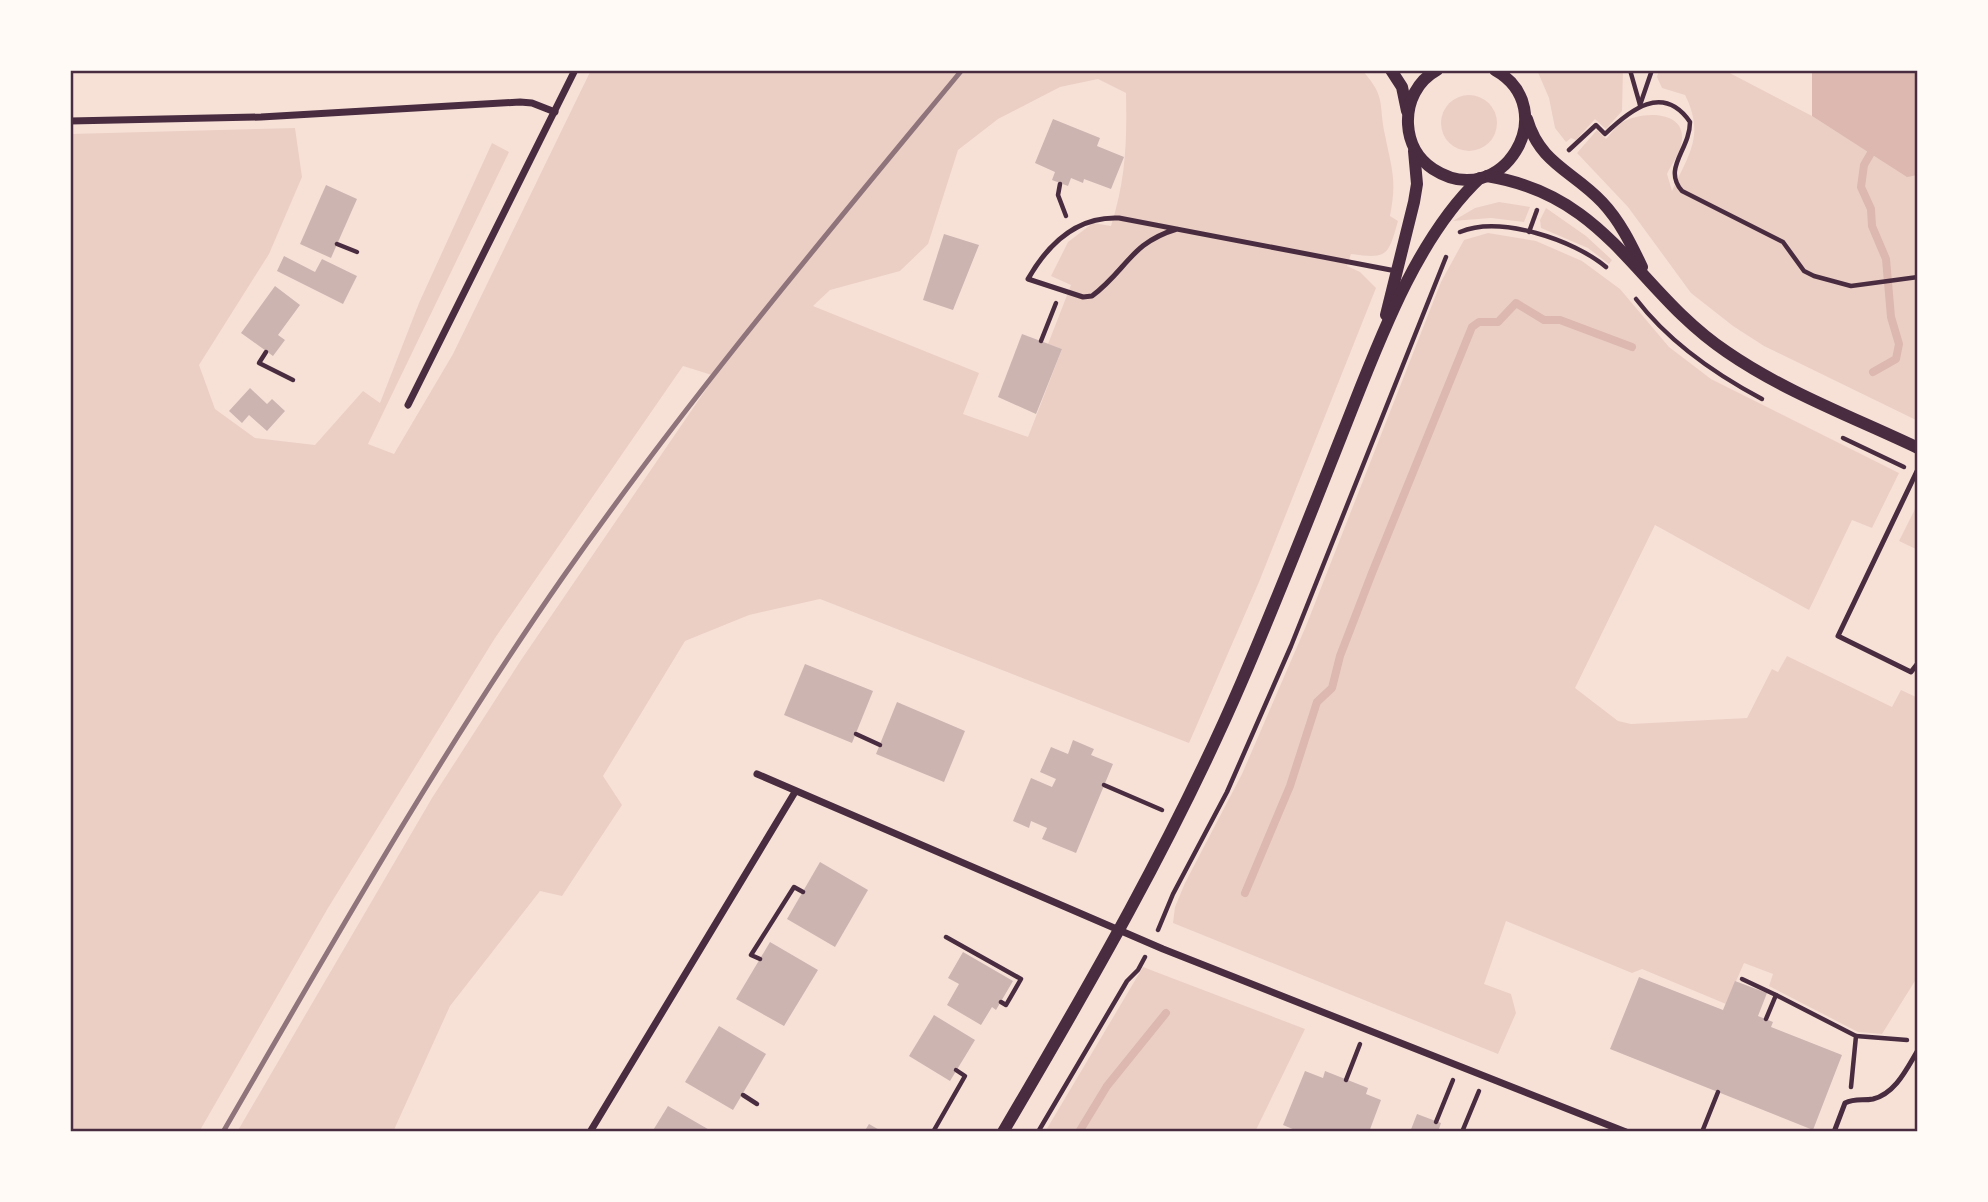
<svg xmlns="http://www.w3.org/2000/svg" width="1988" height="1202" font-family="Overpass,sans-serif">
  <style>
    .green { fill: #ebcfc5; fill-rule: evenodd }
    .water { fill: #dcb8b0 }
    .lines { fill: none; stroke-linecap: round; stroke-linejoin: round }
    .stream { stroke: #dcb8b0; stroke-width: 8 }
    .building { fill: #ccb4b1 }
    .path { stroke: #4a2c40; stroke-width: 4.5 }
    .service { stroke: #4a2c40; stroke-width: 5 }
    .minor { stroke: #4a2c40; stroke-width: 7 }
    .tertiary { stroke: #4a2c40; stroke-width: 12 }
    .rail { stroke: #8f747c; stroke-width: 5 }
    .neatline { fill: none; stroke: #4a2c40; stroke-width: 2.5 }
  </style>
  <rect width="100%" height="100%" fill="#f7e1d7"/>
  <g class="green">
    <path d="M591,70H1362C1387,98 1378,103 1385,135C1392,170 1397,180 1390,216L1398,221C1388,256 1388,259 1351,254L1347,266L1360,272L1376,288L1259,582L1189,743L820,599L749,615L685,641L603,776L622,805L562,896L540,891L450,1006L393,1132H237L432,798L521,660L715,376L683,366L495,638L328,908L199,1132H70V134L295,128L302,177L269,254L199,365L215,409L255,438L315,445L363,391L380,403L419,303L492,143L509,152L368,444L394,454L453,354ZM1098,79L1126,93C1127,141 1126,179 1111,226L1093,223L1068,242L1051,276L1071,285L1048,344L1062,349L1028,437L963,414L979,373L813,306L830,290L900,271L928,244L958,150L998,119L1060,87Z"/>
    <path d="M1537,70H1623L1622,111L1606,129L1595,119L1576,140L1571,138L1566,142L1555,128L1549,98Z"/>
    <path d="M1659,70H1724L1812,116L1907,176L1918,175V421L1764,346L1733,326L1691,293L1628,207L1577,153L1597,130L1606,139C1611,134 1616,126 1621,123C1642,110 1690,110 1681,145C1679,155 1671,165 1667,174L1672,191C1689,154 1705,135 1685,95L1662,88L1657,77Z"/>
    <circle cx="1469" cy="123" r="28"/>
    <path d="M1499,202L1530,207L1524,222L1491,218L1453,221L1475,208Z"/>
    <path d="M1546,208L1586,236L1612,260L1609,264L1588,248L1541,228L1540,220Z"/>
    <path d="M1488,233L1536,241L1582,261L1620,289L1669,347L1711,379L1899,473L1872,528L1852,520L1809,610L1655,525L1575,688L1618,721L1631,724L1747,718L1772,669L1778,672L1787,656L1892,707L1901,690L1918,698V976L1882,1034L1858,1032L1769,986L1773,974L1744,963L1726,1004L1642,969L1632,973L1506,921L1484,984L1511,994L1516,1013L1498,1054L1173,923L1175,907L1185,883L1242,774L1306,626L1441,282L1464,240Z"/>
    <path d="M1918,503V550L1899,541Z"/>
    <path d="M1143,967L1305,1029L1255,1132H1045Z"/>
  </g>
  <path class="water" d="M1812,70H1918V175L1907,177L1812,116Z"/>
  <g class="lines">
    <g class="stream">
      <path d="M1871,153L1864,165L1861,187L1871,209L1872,226L1886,259L1891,317L1899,344L1896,359L1873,372"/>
      <path d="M1245,893L1290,786L1317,702L1332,688L1340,656L1372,573L1472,327L1479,322H1498L1516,303L1544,320H1560L1632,347"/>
      <path d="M1079,1132L1107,1086L1166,1013"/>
    </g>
  </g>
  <g class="building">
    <path d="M1053,119L1100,138L1097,146L1124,157L1111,189L1084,179L1083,183L1071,178L1068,186L1052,180L1055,172L1035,163Z"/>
    <path d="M326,185L357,199L331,258L300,244Z"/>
    <path d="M944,234L979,245L953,310L923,300Z"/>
    <path d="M284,256L315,272L322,259L357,276L343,304L277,271Z"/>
    <path d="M275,286L300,305L278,335L285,340L273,356L241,333Z"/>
    <path d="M1022,334L1062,349L1036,414L998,397Z"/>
    <path d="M250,388L267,404L272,399L285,411L267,431L249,415L242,423L229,411Z"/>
    <path d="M805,664L873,691L852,743L784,715Z"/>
    <path d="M897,702L965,731L944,782L876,754Z"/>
    <path d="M1073,740L1094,749L1091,755L1113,764L1076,853L1042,839L1047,828L1031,821L1029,828L1013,821L1031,778L1052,787L1056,779L1040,772L1051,747L1068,754Z"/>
    <path d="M820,862L868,890L835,947L787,919Z"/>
    <path d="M770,942L818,970L784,1026L736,999Z"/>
    <path d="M963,952L1013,981L996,1010L992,1007L981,1025L947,1005L959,984L948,978Z"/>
    <path d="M1639,977L1723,1010L1735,981L1767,993L1758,1016L1773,1022L1771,1027L1842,1055L1813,1130L1610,1049Z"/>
    <path d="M934,1015L975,1040L950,1081L909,1056Z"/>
    <path d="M719,1026L766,1054L733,1110L685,1082Z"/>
    <path d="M1305,1071L1323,1078L1325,1071L1368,1088L1366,1094L1381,1100L1369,1132H1300L1283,1125Z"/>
    <path d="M668,1106L713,1132H652Z"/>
    <path d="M1417,1114L1441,1123L1439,1129L1446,1132H1410Z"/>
    <path d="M869,1124L883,1132H864Z"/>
  </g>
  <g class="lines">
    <g class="path">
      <path d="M1630,70L1640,105"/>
      <path d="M1640,105L1652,70"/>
      <path d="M1569,150L1596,125L1605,134C1630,110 1663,83 1690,122C1690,150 1662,168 1682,191L1783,242L1804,271L1814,276L1851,286L1918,277"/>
      <path d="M1060,184L1058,195L1066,216"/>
      <path d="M1460,232C1500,215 1574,240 1606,267"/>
      <path d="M1529,232L1537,210"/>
      <path d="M337,244L357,252"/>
      <path d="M1636,299C1668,341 1715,374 1762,399"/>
      <path d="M1041,341L1056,303"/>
      <path d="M266,352L259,363L293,380"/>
      <path d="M1843,438L1904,467"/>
      <path d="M856,734L880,745"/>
      <path d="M1104,785L1162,810"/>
      <path d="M1158,930L1173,894L1227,792L1291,646L1446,257"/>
      <path d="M946,937L1021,979L1006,1005L1001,1002"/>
      <path d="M760,959L751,955L794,887L803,892"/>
      <path d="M1742,979L1776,995"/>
      <path d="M1766,1019L1776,995L1856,1036L1851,1087"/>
      <path d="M1856,1036L1907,1040"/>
      <path d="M1346,1080L1360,1044"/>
      <path d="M743,1095L757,1104"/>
      <path d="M1436,1122L1453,1080"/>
      <path d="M933,1132L965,1076L956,1070"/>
      <path d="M1038,1132L1127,981L1138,970L1145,957"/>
      <path d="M1462,1132L1479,1091"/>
      <path d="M1702,1132L1718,1092"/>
    </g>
    <g class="service">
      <path d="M1177,229C1130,243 1127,270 1092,296L1083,297L1028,279C1048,244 1077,216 1119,218L1396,271"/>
      <path d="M1918,469L1838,636L1911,672L1918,663"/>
      <path d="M1834,1132L1845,1103C1855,1098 1863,1101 1873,1099C1896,1093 1907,1068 1918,1050"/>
    </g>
    <g class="minor">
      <path d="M70,121L261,117L520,102L532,103L555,112"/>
      <path d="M408,405L575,70"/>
      <path d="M757,774L1163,949L1626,1132"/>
      <path d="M590,1132L795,792"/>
    </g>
    <g class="tertiary">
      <path d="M1391,70L1402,87L1407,111"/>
      <path d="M1437,70C1417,81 1407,102 1408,124C1409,143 1418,159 1433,169C1502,214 1564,109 1495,70"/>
      <path d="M1527,119C1540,164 1573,171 1602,202C1620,221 1631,244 1642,267"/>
      <path d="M1487,176C1610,196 1635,290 1727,352C1785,392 1855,418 1918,448"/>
      <path d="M1386,315L1414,202L1417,184L1414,151"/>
      <path d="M1003,1132C1089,986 1175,837 1242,681C1277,600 1309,518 1341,437C1375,352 1413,241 1480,178"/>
    </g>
    <path class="rail" d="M223,1132C332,944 439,755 563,577C687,400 825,236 962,70"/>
  </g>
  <rect width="1988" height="1202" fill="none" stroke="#fffaf5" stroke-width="144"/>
  <rect x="72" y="72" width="1844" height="1058" class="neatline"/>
</svg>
